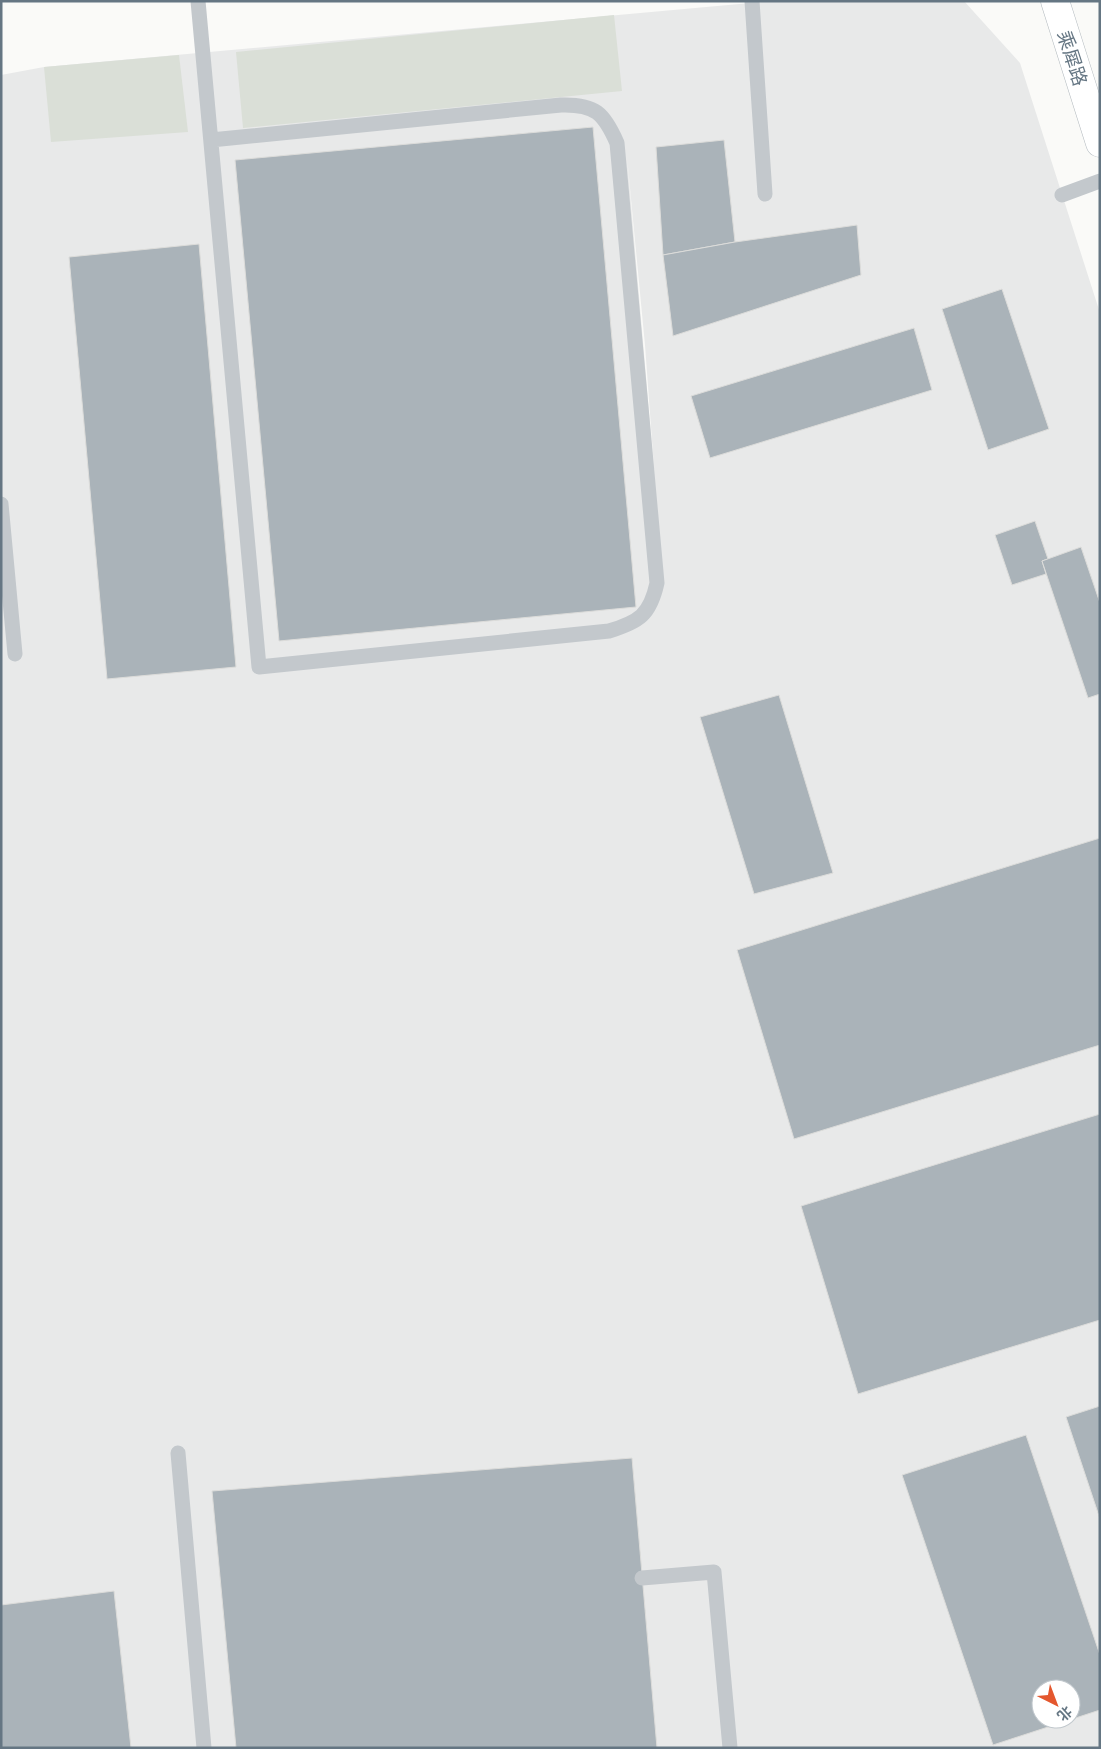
<svg xmlns="http://www.w3.org/2000/svg" width="1101" height="1749" font-family="Commissioner,'Noto Sans SC',sans-serif">
  <style>
    .built { fill: #e8e9e9; fill-rule: evenodd }
    .green { fill: #dadfd7 }
    .building { fill: #aab3b9; stroke: #dcdcda; fill-rule: evenodd }
    .lines { fill: none; stroke-linecap: round; stroke-linejoin: round }
    .secondary-casing { stroke: #b3babf; stroke-width: 29 }
    .lane { stroke: #c3c8cc; stroke-width: 15 }
    .secondary { stroke: #fff; stroke-width: 28 }
    .labels { text-anchor: middle; dominant-baseline: central; stroke-width: 5; stroke-linejoin: round; paint-order: stroke }
    .street-label { font-size: 19px; fill: #657683; stroke: #fff }
  </style>
  <rect width="100%" height="100%" fill="#fafaf8"/>
  <path class="built" d="M773,1H964L1020,63L1100,313V1748H1V75L44,67ZM627,157L645,345L655,482V481ZM1041,1689H1071V1719H1041Z"/>
  <g class="green">
    <path d="M614,15L622,91L243,128L236,52Z"/>
    <path d="M179,55L188,132L51,142L44,67Z"/>
  </g>
  <g class="building">
    <path d="M593,127L636,607L279,641L235,160Z"/>
    <path d="M724,140L735,242L663,255L656,147Z"/>
    <path d="M857,225L861,275L673,336L663,255L735,242Z"/>
    <path d="M199,244L236,667L107,679L69,257Z"/>
    <path d="M1002,289L1049,429L988,450L942,309Z"/>
    <path d="M914,328L932,390L710,458L691,396Z"/>
    <path d="M1035,521L1048,559L1042,561L1046,574L1012,585L995,535Z"/>
    <path d="M1081,547L1100,603V694L1088,698L1042,561Z"/>
    <path d="M779,695L833,873L754,894L700,717Z"/>
    <path d="M1100,838V1045L794,1139L737,950Z"/>
    <path d="M1100,1114V1320L858,1394L801,1206Z"/>
    <path d="M1100,1406V1519L1066,1417Z"/>
    <path d="M1026,1435L1100,1655V1710L993,1745L902,1475ZM1041,1689H1071V1719H1041Z"/>
    <path d="M632,1458L657,1748H236L212,1491Z"/>
    <path d="M114,1591L131,1748H1V1605Z"/>
  </g>
  <g class="lines">
    <defs>
      <path id="secondary" d="M1055,1L1100,143"/>
    </defs>
    <use href="#secondary" class="secondary-casing"/>
    <g class="lane">
      <path d="M198,1L259,667L609,631C639,622 650,615 657,583L617,143C604,113 595,104 561,105L211,140"/>
      <path d="M752,1L765,194"/>
      <path d="M1062,195L1100,181"/>
      <path d="M1,504L15,654"/>
      <path d="M178,1453L204,1748"/>
      <path d="M642,1578L714,1572L730,1748"/>
    </g>
    <use href="#secondary" class="secondary"/>
  </g>
  <g class="labels">
    <g class="street-label">
      <text transform="translate(1073 58) rotate(72)">乘犀路</text>
    </g>
  </g>
  <rect width="1101" height="1749" fill="none" stroke="#657683" stroke-width="5"/>
  <g transform="translate(1056 1704) rotate(138)"><circle r="24" fill="#ffffff" stroke="#c1c8cd"/>
  <path d="M0-4L9 19L0 12L-9 19Z" fill="#e4572e"/>
  <text y="-8" font-size="14" font-weight="bold" text-anchor="middle" fill="#657683">北</text>
  </g>
</svg>
